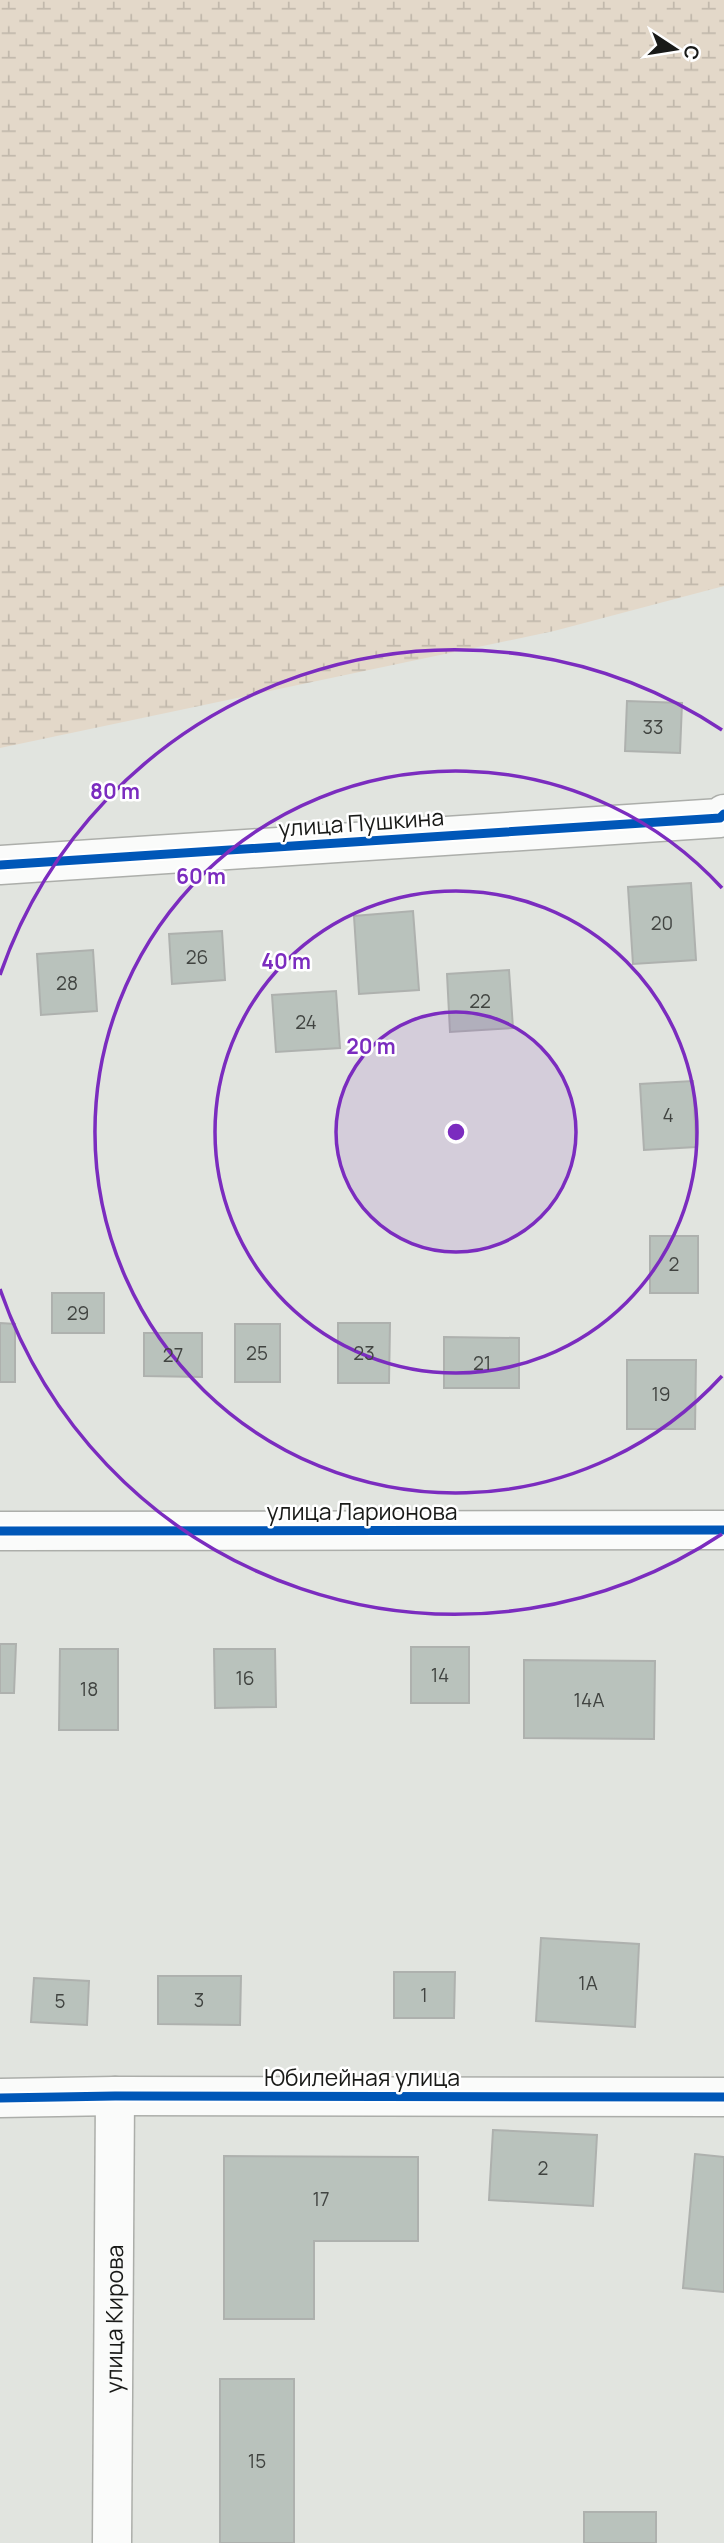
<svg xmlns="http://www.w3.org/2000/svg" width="724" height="2543" font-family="Manrope,sans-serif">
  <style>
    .wetland { fill: url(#wetland-marsh) }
    .building { fill: #b9c2bc; stroke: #aeb1ae; stroke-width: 2 }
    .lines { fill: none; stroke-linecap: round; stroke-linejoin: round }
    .minor-casing { stroke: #acaeaa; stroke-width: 41 }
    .tertiary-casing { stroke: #acaeaa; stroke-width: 41 }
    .minor { stroke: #fafbfa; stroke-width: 38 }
    .tertiary { stroke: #fafbfa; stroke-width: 38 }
    .cycleway-casing { stroke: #fff; stroke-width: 13 }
    .cycleway { stroke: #0057b8; stroke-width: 9 }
    .ring { fill: none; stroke: #7b2cbf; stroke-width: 3.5 }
    .labels { text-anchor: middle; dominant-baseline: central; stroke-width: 5; stroke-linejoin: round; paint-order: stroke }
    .number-label { font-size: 19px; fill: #414441 }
    .street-label { font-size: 23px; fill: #191a18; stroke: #fff }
    .centre { fill: #7b2cbf; stroke: #fff; stroke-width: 3.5 }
    .ring-label { font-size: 21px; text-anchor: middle; font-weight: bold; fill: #7b2cbf; stroke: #fff; stroke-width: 5; stroke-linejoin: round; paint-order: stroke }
  </style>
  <defs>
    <pattern id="wetland-marsh" width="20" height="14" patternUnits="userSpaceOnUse" patternTransform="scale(1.75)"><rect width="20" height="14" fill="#e3d8c9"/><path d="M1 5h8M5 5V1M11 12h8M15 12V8" fill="none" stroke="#c2b9ac"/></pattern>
  </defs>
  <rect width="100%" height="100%" fill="#e1e4df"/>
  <path class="wetland" d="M0,0H724V586L554,631L0,748Z"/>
  <g class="building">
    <path d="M627,701L682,703L680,753L625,751Z"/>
    <path d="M691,883L696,960L633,964L628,887Z"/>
    <path d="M413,911L419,990L359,994L354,916Z"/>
    <path d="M222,931L225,980L172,984L169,934Z"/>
    <path d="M93,950L97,1011L41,1015L37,954Z"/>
    <path d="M509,970L513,1028L450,1032L447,974Z"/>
    <path d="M336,991L340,1048L276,1052L272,995Z"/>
    <path d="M693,1081L696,1147L644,1150L640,1084Z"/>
    <rect x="650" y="1236" width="48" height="57"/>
    <rect x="52" y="1293" width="52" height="40"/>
    <path d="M0,1323L15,1324V1382H0Z"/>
    <path d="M338,1323H390L389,1383H338Z"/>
    <rect x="235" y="1324" width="45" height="58"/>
    <path d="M144,1333H202V1377L144,1376Z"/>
    <path d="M444,1337L519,1338V1388H444Z"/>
    <path d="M627,1360H696L695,1429H627Z"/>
    <path d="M0,1644H16L14,1693H0Z"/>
    <rect x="411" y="1647" width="58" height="56"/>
    <path d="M60,1649H118V1730H59Z"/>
    <path d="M214,1649H275L276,1707L215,1708Z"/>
    <path d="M524,1660L655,1661L654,1739L524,1738Z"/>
    <path d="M541,1938L639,1944L635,2027L536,2021Z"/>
    <path d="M394,1972H455L454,2018H394Z"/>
    <path d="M158,1976H241L240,2025L158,2024Z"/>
    <path d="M34,1978L89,1981L87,2025L31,2022Z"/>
    <path d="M493,2130L597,2135L593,2206L489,2200Z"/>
    <path d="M695,2154L724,2157V2292L683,2288Z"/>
    <path d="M224,2156L418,2157V2241H314V2319H224Z"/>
    <rect x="220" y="2379" width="74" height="164"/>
    <rect x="584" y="2512" width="72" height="31"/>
  </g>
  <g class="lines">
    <defs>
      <g id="minor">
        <path d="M0,865L720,818L724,814"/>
        <path d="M0,1531L724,1530"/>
        <path id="s1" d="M112,2543L115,2096"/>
      </g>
      <path id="tertiary" d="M0,2098L115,2096L724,2097"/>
    </defs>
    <use href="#minor" class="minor-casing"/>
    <use href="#tertiary" class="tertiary-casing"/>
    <use href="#minor" class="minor"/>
    <use href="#tertiary" class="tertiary"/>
    <defs>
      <g id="cycleway">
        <path d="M0,865L720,818L724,814"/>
        <path d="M0,1531L724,1530"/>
        <path d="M0,2098L115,2096L724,2097"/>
      </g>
    </defs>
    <use href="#cycleway" class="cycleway-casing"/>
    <use href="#cycleway" class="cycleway"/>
  </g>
  <circle cx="456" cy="1132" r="120" fill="#7b2cbf" fill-opacity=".12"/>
  <g class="ring">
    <circle cx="456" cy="1132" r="120"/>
    <circle cx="456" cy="1132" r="241"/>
    <path d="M722 1376A361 361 0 1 1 722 888"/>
    <path d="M722 1534A482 482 0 0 1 0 1289M0 975A482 482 0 0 1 722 730"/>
  </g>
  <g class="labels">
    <g class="number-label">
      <text x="653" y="727">33</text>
      <text x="662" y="923">20</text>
      <text x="197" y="957">26</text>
      <text x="67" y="983">28</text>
      <text x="480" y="1001">22</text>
      <text x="306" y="1022">24</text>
      <text x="668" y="1115">4</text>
      <text x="674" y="1264">2</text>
      <text x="78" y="1313">29</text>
      <text x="257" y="1353">25</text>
      <text x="364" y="1353">23</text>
      <text x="173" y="1355">27</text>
      <text x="482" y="1363">21</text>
      <text x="661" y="1394">19</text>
      <text x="440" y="1675">14</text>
      <text x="245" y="1678">16</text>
      <text x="89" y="1689">18</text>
      <text x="589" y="1700">14А</text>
      <text x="588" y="1983">1А</text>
      <text x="424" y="1995">1</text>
      <text x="199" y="2000">3</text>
      <text x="60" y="2001">5</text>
      <text x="543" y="2168">2</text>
      <text x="321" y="2199">17</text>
      <text x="257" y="2461">15</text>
    </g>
    <g class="street-label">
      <text transform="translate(361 822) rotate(-4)">улица Пушкина</text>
      <text x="362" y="1511">улица Ларионова</text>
      <text x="362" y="2077">Юбилейная улица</text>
      <text stroke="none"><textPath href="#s1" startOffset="224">улица Кирова</textPath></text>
    </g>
  </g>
  <circle cx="456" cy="1132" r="10" class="centre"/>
  <g class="ring-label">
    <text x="115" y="799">80 m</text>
    <text x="201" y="884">60 m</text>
    <text x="286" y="969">40 m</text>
    <text x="371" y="1054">20 m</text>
  </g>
  <g transform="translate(675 49) rotate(102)" stroke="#ffffff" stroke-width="5" paint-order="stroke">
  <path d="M0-5L12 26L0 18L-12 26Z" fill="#191a18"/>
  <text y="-10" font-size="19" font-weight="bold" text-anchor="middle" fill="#191a18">С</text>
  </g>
</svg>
